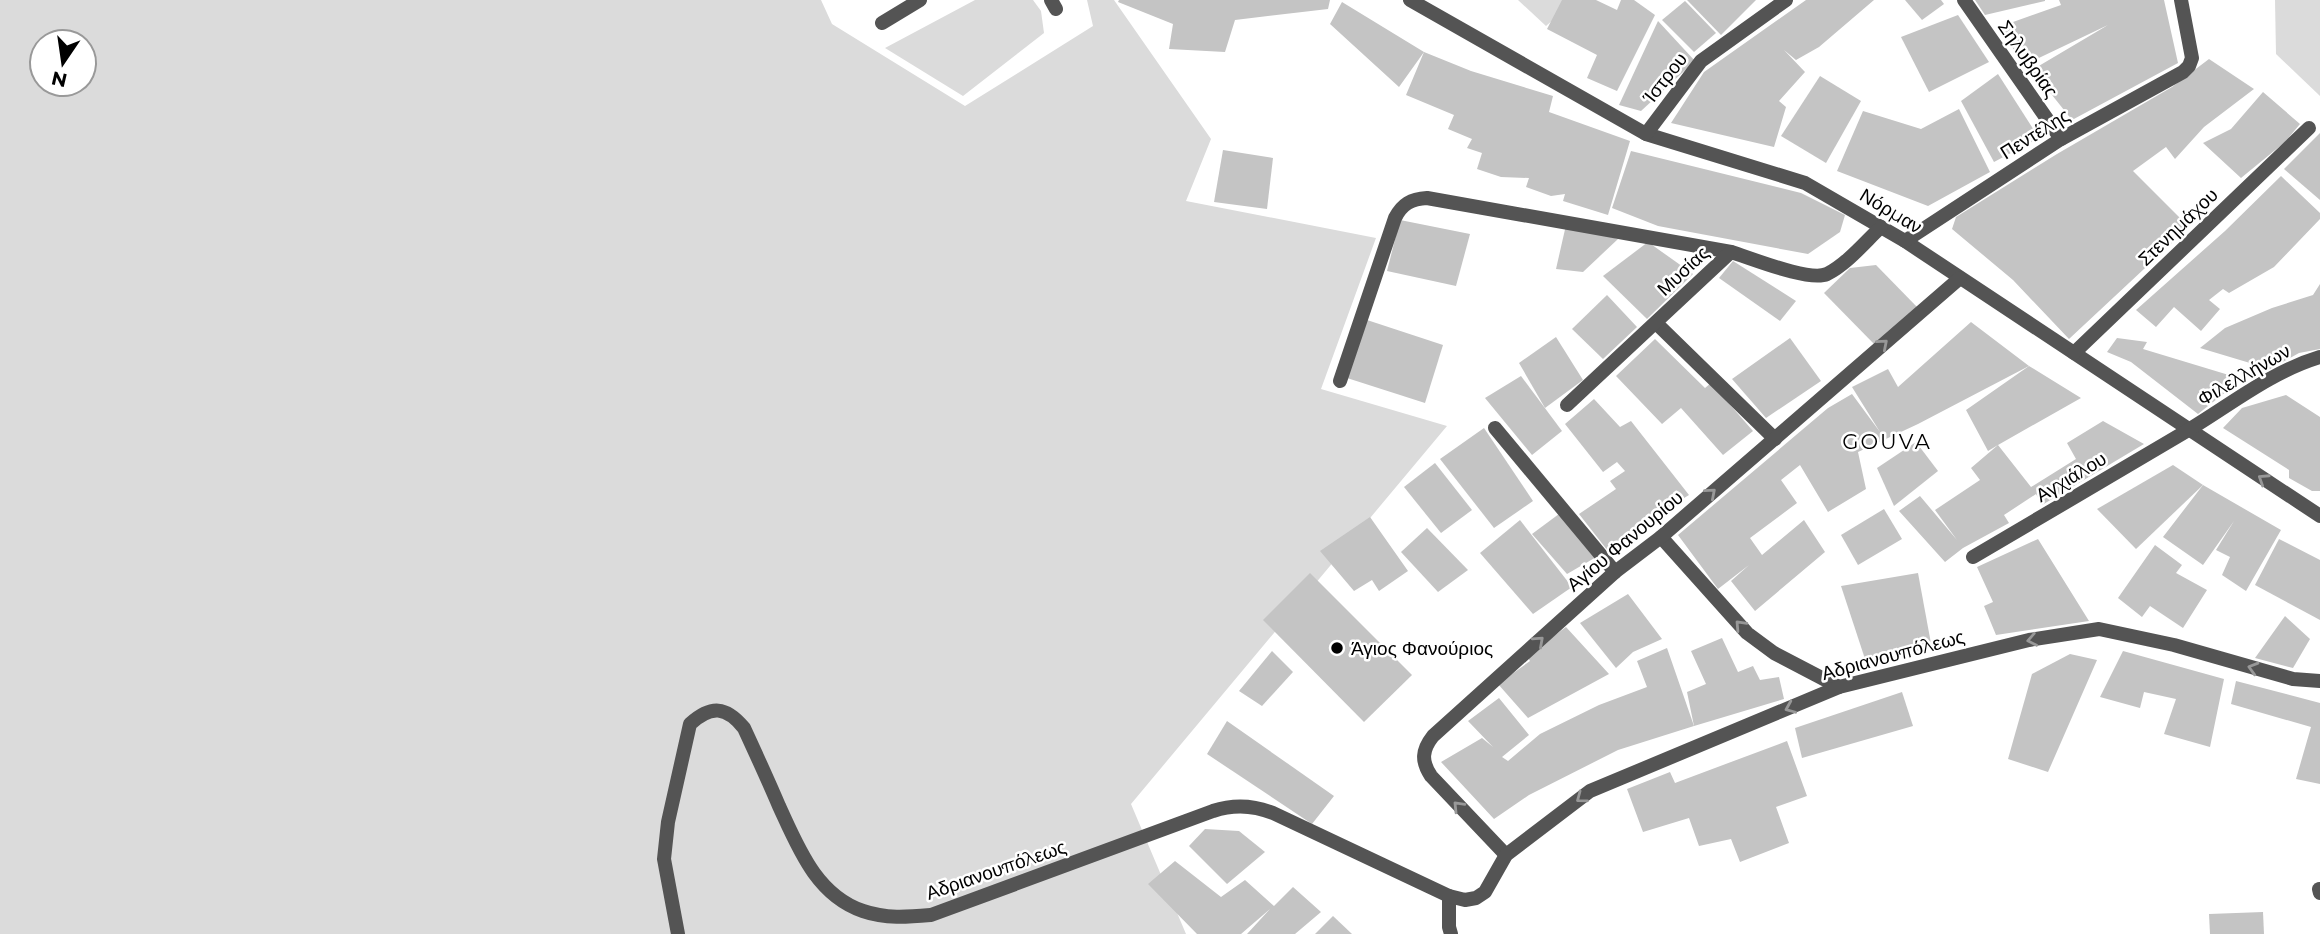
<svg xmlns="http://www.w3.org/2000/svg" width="2320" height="934" font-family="Montserrat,sans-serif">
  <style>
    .green { fill: #dbdbdb; fill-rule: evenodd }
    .building { fill: #c4c4c4 }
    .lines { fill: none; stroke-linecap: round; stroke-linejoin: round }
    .service { stroke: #545454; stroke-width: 14 }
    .minor { stroke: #545454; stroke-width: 14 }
    .oneway { stroke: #989898 }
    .poi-dot { fill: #000; stroke: #fff; stroke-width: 2.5 }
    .labels { text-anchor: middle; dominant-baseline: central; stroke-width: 5; stroke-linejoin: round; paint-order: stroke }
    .street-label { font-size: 19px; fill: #000; stroke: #fff }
    .poi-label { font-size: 19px; fill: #000; stroke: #fff; text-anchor: start }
    .neighbourhood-label { font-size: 21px; letter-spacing: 2px; fill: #000; stroke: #fff }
  </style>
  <rect width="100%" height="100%" fill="#fff"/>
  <g class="green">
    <path d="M0,0H821L832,24L965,106L1093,26L1087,0H1114L1211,139L1186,201L1376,238L1321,389L1447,426L1131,804L1186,934H0ZM42,42H84V84H42Z"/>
    <path d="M975,0H1033L1041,11L1044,33L963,96L885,48Z"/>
    <path d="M1518,0H1576L1546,26Z"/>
    <path d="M2275,0H2320V96L2276,54Z"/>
  </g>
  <g class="building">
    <path d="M1119,0H1330L1328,9L1235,20L1225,52L1169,49L1173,24L1118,2Z"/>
    <path d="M1562,0H1596L1617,10L1621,0H1634L1655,15L1617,91L1587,78L1597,55L1547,29Z"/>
    <path d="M1687,0H1756L1721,35Z"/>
    <path d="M1806,0H1874L1819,47L1796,60L1784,50L1805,72L1779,101L1786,107L1774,147L1671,123L1704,72Z"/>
    <path d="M1905,0H1941L1944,4L1922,20Z"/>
    <path d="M1975,0H2045V1L1985,15Z"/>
    <path d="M2059,0H2164L2178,63L2072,120L2032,70L2108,25L2024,65L1999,27L2061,5Z"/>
    <path d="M1685,1L1716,33L1694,52L1662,20Z"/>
    <path d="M1342,2L1424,52L1471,71L1553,96L1549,112L1630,141L1608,215L1563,201L1565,194L1551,196L1526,187L1529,178L1501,177L1477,169L1482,153L1467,148L1472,139L1448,129L1454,115L1406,95L1424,52L1399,87L1330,24Z"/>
    <path d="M1958,15L1989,62L1929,92L1901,37Z"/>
    <path d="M1658,21L1695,61L1641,111L1619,105Z"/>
    <path d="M2209,59L2254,89L2204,127L2175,159L2166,147L2133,171L2189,227L2069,339L2013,280L1952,229L1956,217L2057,154L2172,87Z"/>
    <path d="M1998,74L2039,138L1994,162L1961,101Z"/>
    <path d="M1820,76L1861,101L1826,163L1781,136Z"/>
    <path d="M2263,92L2300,124L2285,142L2241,178L2203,143L2231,129Z"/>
    <path d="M1959,109L1990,172L1928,206L1837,171L1863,111L1921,129Z"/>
    <path d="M2320,133V200L2284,169Z"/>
    <path d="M1223,150L1273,158L1267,209L1214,202Z"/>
    <path d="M1631,151L1801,193L1845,215L1840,232L1808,254L1658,226L1612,208Z"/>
    <path d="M2281,176L2320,213V219L2274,267L2229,293L2223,289L2209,300L2220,309L2201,331L2174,307L2156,327L2136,310L2225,231Z"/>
    <path d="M1400,220L1470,234L1456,286L1387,271Z"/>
    <path d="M1566,225L1618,239L1583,272L1556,269Z"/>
    <path d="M1648,242L1693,274L1647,319L1603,276Z"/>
    <path d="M1733,261L1796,301L1780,321L1719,278Z"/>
    <path d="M1876,265L1918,308L1875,345L1824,293L1850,268Z"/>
    <path d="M2320,284V349L2299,353L2270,369L2200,348L2225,328L2272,308L2313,295Z"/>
    <path d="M1607,295L1637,327L1603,359L1572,329Z"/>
    <path d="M1367,320L1443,345L1425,403L1347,378Z"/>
    <path d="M1971,322L2029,366L1918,424L1858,452L1866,489L1828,512L1800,465L1781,480L1797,503L1750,538L1762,555L1804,520L1825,552L1755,611L1731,581L1749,565L1718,589L1678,535L1828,408L1852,394L1880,432L1852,387L1888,369L1898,387Z"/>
    <path d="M1556,337L1583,380L1545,408L1519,363Z"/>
    <path d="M1790,338L1821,381L1766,418L1732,379Z"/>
    <path d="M2117,338L2147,342L2143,349L2242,379L2198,414L2131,362L2107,352Z"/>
    <path d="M1655,339L1705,388L1711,383L1753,431L1723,455L1681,408L1662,424L1616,376Z"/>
    <path d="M2029,366L2081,398L1998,445L2031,487L2076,459L2067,443L2103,421L2144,444L2042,505L2036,494L2004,515L2009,523L1963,548L1945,562L1899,511L1920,496L1957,540L1935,510L1980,480L1971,468L1998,445L1988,451L1966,410Z"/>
    <path d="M1521,376L1562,431L1532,455L1485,398Z"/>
    <path d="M2286,395L2320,417V491H2312L2289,478V470L2223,428L2242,408Z"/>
    <path d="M1594,399L1620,427L1631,421L1689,495L1643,523L1608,551L1579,514L1616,489L1610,481L1625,471L1617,462L1603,472L1565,424Z"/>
    <path d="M1484,428L1533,501L1494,528L1440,459Z"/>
    <path d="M1916,442L1938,471L1894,506L1877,468Z"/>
    <path d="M1435,463L1472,510L1441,533L1404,487Z"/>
    <path d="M2173,465L2203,485L2136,549L2097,509Z"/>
    <path d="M2203,485L2281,530L2246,591L2222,575L2230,557L2216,550L2234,521L2203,565L2163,537Z"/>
    <path d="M1884,509L1902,539L1858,565L1841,535Z"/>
    <path d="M1563,511L1598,556L1567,574L1532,534Z"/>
    <path d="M1370,517L1408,571L1379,591L1372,580L1354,591L1320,551Z"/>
    <path d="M1520,520L1572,587L1533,614L1480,553Z"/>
    <path d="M1427,528L1468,570L1438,592L1401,552Z"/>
    <path d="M2038,539L2089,621L1996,635L1984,606L1993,602L1977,567Z"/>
    <path d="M2279,539L2320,560V620L2255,585Z"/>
    <path d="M2155,545L2182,565L2176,573L2207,590L2183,628L2150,606L2142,617L2118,598Z"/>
    <path d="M1310,573L1412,675L1364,722L1263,620Z"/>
    <path d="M1918,573L1932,649L1866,662L1841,586Z"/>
    <path d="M1628,594L1662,639L1633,652L1616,668L1580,623Z"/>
    <path d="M2285,616L2310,639L2293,668L2255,658Z"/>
    <path d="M1566,627L1609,674L1528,718L1498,684L1530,661L1527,656Z"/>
    <path d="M1722,638L1738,672L1753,666L1760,680L1779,677L1784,699L1694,726L1687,692L1706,684L1691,651Z"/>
    <path d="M1667,648L1694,726L1618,750L1529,795L1494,819L1441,762L1482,738L1493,747L1468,721L1499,698L1529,735L1502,757L1508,761L1540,734L1599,705L1647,687L1637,661Z"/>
    <path d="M1272,651L1293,672L1262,706L1239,691Z"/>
    <path d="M2123,651L2224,679L2210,747L2164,734L2176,699L2144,692L2140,708L2100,697Z"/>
    <path d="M2070,654L2097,660L2048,772L2008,759L2032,674Z"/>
    <path d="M2236,681L2320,703V784L2296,779L2311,727L2231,704Z"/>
    <path d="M1902,692L1913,726L1802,758L1795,728Z"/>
    <path d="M1227,721L1334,796L1312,824L1207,754Z"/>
    <path d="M1787,741L1807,796L1776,807L1789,843L1740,862L1731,839L1699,846L1689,818L1643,832L1627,789L1670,772L1675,783Z"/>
    <path d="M1205,829L1239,831L1265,852L1227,884L1189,846Z"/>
    <path d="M1175,861L1221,897L1245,880L1274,906L1293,887L1321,912L1295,934H1247L1270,909L1241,934H1197L1148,884Z"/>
    <path d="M2263,912L2264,934H2210L2209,914Z"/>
    <path d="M1333,916L1352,934H1315Z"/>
  </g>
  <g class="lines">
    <g class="service">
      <path d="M1051,0L1056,9"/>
      <path d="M882,23L920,0"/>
    </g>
    <g class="minor">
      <path d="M1410,0L1646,134L1805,183L1905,241L2320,516"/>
      <path d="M1964,0L2061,139"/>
      <path d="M1646,134L1701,61L1786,0"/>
      <path d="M1905,241L2061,139L2183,72L2189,66L2192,58L2181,0"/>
      <path d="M1656,323L1775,439"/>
      <path d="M2074,353L2309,128"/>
      <path d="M1340,381L1395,218C1402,204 1411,199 1427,198L1731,252"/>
      <path d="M1567,405L1731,252C1751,258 1809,282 1827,274C1847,264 1865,242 1881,227"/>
      <path d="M1495,428L1615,572"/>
      <path d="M1661,537L1747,633L1774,653L1839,687"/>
      <path d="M1973,557C2044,515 2115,474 2185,432C2229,406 2270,372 2320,357"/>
      <path d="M1506,855L1431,776C1421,761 1422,750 1433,736L1615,572L1661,537L1960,278"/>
      <path d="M2319,889L2320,893"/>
      <path d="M1449,896V927L1451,934"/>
      <path d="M678,934L664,859L668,822L690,724C711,705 726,706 744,728C756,754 768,780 779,806C798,847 816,895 863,911C886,919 908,917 931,915L1213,811C1234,804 1253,805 1273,813L1449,896L1465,900L1476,898L1485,892L1506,855L1590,791L1839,687L2029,640L2099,629L2174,645L2293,679L2320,681"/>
    </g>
  </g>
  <defs><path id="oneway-chevron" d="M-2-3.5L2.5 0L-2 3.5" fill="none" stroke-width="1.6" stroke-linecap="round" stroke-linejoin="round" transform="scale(1.75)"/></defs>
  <g class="oneway">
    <use href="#oneway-chevron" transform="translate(1883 344) rotate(-41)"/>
    <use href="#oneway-chevron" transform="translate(2263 479) rotate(-147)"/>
    <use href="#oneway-chevron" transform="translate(1711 493) rotate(-41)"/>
    <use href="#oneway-chevron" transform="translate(1740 625) rotate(-133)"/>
    <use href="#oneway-chevron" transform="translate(2032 640) rotate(169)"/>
    <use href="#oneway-chevron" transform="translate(1539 641) rotate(-42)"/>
    <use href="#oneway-chevron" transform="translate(2253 668) rotate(-164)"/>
    <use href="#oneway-chevron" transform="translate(1790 708) rotate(157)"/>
    <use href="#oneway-chevron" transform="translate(1581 798) rotate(143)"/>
    <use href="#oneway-chevron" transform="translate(1458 806) rotate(-134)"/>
  </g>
  <circle class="poi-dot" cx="1337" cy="648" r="7"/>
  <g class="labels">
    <g class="street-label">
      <text transform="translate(2028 59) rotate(55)">Σηλυβρίας</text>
      <text transform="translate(1665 78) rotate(-52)">Ίστρου</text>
      <text transform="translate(2035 134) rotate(-32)">Πεντέλης</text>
      <text transform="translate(1891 211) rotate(31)">Νόρμαν</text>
      <text transform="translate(2178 227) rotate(-44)">Στενημάχου</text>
      <text transform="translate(1683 271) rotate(-43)">Μυσίας</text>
      <text transform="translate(2244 375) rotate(-30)">Φιλελλήνων</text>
      <text transform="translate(2071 477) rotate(-31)">Αγχιάλου</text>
      <text transform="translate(1625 541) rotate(-40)">Αγίου Φανουρίου</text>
      <text transform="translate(1893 655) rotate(-15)">Αδριανουπόλεως</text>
      <text transform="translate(996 870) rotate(-19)">Αδριανουπόλεως</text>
    </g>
    <g class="poi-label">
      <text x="1351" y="648">Άγιος Φανούριος</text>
    </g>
    <g class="neighbourhood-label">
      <text x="1887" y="441">GOUVA</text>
    </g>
  </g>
  <g transform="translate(63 63) rotate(193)"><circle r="33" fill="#ffffff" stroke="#999999" stroke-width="2"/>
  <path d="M0-5L12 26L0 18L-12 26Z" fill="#000000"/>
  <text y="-10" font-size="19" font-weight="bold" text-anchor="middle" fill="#000000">N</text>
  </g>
</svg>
